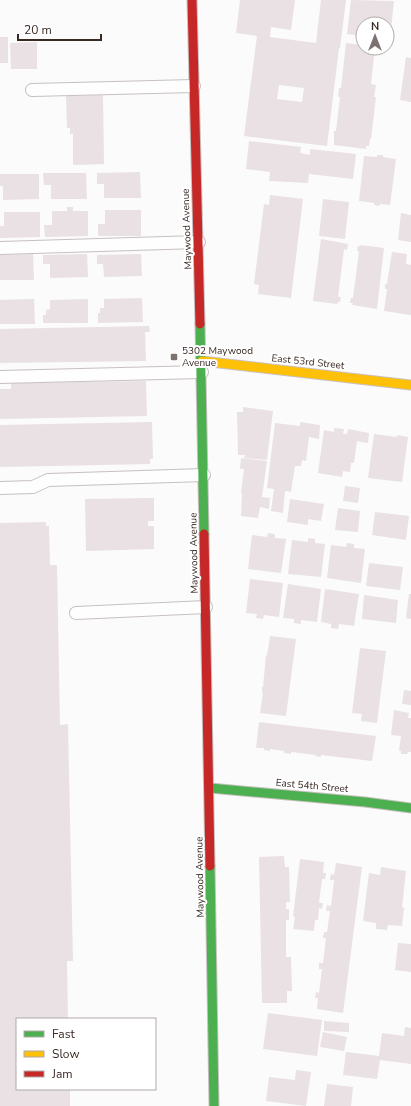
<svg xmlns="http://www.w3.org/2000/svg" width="411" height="1106" font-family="'Nunito Sans',sans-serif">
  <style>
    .building { fill: #e9e1e3; fill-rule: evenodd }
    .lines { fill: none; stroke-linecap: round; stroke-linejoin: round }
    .lane-casing { stroke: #c7c0be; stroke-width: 14 }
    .fast-casing { stroke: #c7c0be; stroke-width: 11 }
    .slow-casing { stroke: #c7c0be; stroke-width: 11 }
    .jam-casing { stroke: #c7c0be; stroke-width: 11 }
    .lane { stroke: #fefefe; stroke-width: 12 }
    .fast { stroke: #4caf50; stroke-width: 9 }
    .slow { stroke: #ffc107; stroke-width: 9 }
    .jam { stroke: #c62828; stroke-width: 9 }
    .poi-dot { fill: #7c726f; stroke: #fff; stroke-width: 1.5 }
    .labels { text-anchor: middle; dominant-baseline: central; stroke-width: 4; stroke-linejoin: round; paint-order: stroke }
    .street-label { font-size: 10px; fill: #382923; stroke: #fff }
    .poi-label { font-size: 10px; fill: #382923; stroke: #fff; text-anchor: start }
  </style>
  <rect width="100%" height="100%" fill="#fbfbfb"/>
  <g class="building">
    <path d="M240,0H295L291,30L271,27L270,37L316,43L321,0H346L340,48H339L327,146L244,136L257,36L236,33ZM279,85L304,88L302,102L277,99Z"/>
    <path d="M351,0L394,1L390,39H387V24H363V36L347,34Z"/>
    <rect x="0" y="37" width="8" height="26"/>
    <path d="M37,42V69H11L10,43Z"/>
    <path d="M346,43L363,45V48H375L371,84L376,85L374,97H376L371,139L370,138L369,146H366V149L334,145V131H336L340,97H338L339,88H341Z"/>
    <path d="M406,57L411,58V102L400,100Z"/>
    <path d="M103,95L104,164L73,165V134H70V128H67L66,96Z"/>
    <path d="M249,141L301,147L300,153L310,155V149L356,154L353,179L309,174L308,183L269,181L270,172L246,169Z"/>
    <path d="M377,155H383V157L396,159L390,205L380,204L379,206L374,205V203L359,201L364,156L377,157Z"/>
    <path d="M140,172L141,198H104V184H97V173Z"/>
    <path d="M43,173H86L87,199H51V185H44Z"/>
    <path d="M0,174H39V199L3,200V186H0Z"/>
    <path d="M270,195L303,199L291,298L258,294L259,285L254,284L264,204L269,205Z"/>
    <path d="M323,199L349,202L345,239L319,236Z"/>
    <path d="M67,207H73V211H88V236L45,237L44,225H52V211H67Z"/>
    <path d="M105,210H141V236H98V224H105Z"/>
    <path d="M4,212H40V237L0,238V226H4Z"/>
    <path d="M401,213L411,215V242L398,240Z"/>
    <path d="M321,239L348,244L347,250L344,249L338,297H341L340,302H338L337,304L313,301Z"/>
    <path d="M361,245L384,248L377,309L352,305L353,303H350L351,298H353L359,251H357L358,246H360Z"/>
    <path d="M392,252L407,254L406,264L411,265V315L384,311L387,289H385V284H387Z"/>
    <path d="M33,254L34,280H0V255Z"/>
    <path d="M87,254L88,277L50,278V264H43V255Z"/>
    <path d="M141,254L142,276L104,277L103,264H97V255Z"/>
    <path d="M142,298L143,322L98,323V313H100V308H104V299Z"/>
    <path d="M34,299L35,324H0V300Z"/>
    <path d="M88,299V323H43V315H46V310L50,309V300Z"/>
    <path d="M149,326L150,332H145L146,361L0,363V329Z"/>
    <path d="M146,381L147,416L0,419V389H11V383Z"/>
    <path d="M243,407L273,411L267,460L244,458L245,455H238L237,412H243Z"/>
    <path d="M152,422L153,459H150V464L0,467V425Z"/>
    <path d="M300,422L320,425L319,439L309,437L306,461L302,460L301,466H295L291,492L285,491L283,513L271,511L274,489L267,488L275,423L300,426Z"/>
    <path d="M334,428L344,429L343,434H347L348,429L369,433L368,443L357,441L354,463H351L350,472L343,471L342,477L318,473L324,430L334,432Z"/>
    <path d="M374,434L397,437V435L408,437L402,482L368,478Z"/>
    <path d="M241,458L267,461L262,497L270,498L269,509L260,507L258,518L241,516L242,494L241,492L244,469H240Z"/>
    <path d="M345,486L360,488L358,503L343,501Z"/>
    <path d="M154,498V521H148V526H154V549L86,551L85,499Z"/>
    <path d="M290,499L324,504L321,521L308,519V525L287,522Z"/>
    <path d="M338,508L360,511L358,532L335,530Z"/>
    <path d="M375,512L409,516L406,540L372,535Z"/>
    <path d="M46,522V526H49L50,565H57L60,725L68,724L73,961H67L68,1019H17V1089H70V1106H0V523Z"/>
    <path d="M268,533L275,534V538L286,539L281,573L248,569L252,535L267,537Z"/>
    <path d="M308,538L315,539V543L325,544L321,577L288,574L292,540L308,542Z"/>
    <path d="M347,543L354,544V548L365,549L361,583L327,578L331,545L346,547Z"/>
    <path d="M369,563L403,567L400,590L366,586Z"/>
    <path d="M250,579L283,583L279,617L264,615L263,619L256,618L257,614L246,613Z"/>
    <path d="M288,584L321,589L317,622L301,620V624L294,623V619L283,618Z"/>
    <path d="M325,589L359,594L354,626L339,624L338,629L331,628V624L321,622Z"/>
    <path d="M409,594H411V619L406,618Z"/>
    <path d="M364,595L398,600L396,623L362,619Z"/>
    <path d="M270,636L296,639L286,716L260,713L263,693H262V687H263L266,655L267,656Z"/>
    <path d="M360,648L386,651L377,723L361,721L362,714L352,713Z"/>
    <path d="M404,690L411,691V705L402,704Z"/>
    <path d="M394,710L409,713L408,718H411V752H408L407,754H401V751H399L401,736L391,735Z"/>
    <path d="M259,722L376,736L372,761L321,755V757L315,756L316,755L291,752V754L284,753V751L270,749V751L264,750V748H256Z"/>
    <path d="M284,856L285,867H289L290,902H286V909H289V920H286V957H291L292,991H287V1003H262L259,857Z"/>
    <path d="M300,859L324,862L323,873H326L325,879H322L319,903H323L322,909L319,908L318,920H315L314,931L293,929L295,917L293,916Z"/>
    <path d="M336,863L362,867L343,1013L317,1009L318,998H315L316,992L319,993L322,969H319V963H323L326,938H323L324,932H327L330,911H326L327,905L331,906L334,880H330L331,874L334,875Z"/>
    <path d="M381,867L406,871L402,907L404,908L402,926L388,925L387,930L376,929V923L363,921L369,873L380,875Z"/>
    <path d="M398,943L411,944V972L395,970Z"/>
    <path d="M268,1013L322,1020L317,1056L263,1049Z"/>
    <path d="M324,1021L349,1023V1032L324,1031Z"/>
    <path d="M405,1027L411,1028V1064L380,1060L377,1079L343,1075L346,1052L379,1056L382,1033L404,1036Z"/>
    <path d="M323,1032L347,1037L344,1051L320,1047Z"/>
    <path d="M296,1070L311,1072L306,1106L266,1101L269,1077L295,1080Z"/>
    <path d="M327,1084L353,1087L351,1106H324Z"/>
  </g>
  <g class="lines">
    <defs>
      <g id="lane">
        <path d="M32,90L194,86"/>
        <path d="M0,248L199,242"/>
        <path d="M0,377L202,372"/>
        <path d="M0,488L33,487L48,480L204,475"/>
        <path d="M76,613L206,607"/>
      </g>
      <g id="fast">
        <path d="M200,324L204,534"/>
        <path d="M210,788L365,802L411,808"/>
        <path d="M210,866L214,1106"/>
      </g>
      <path id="slow" d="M202,361L411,385"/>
      <g id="jam">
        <path d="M192,0L200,324"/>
        <path d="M204,534L210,866"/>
      </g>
    </defs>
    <use href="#lane" class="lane-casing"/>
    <use href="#fast" class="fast-casing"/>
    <use href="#slow" class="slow-casing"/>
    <use href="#jam" class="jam-casing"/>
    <use href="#lane" class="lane"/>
    <use href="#fast" class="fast"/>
    <use href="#slow" class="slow"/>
    <use href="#jam" class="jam"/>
  </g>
  <rect class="poi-dot" x="170" y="353" width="8" height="8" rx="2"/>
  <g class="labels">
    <g class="street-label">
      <text transform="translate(187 229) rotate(-92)">Maywood Avenue</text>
      <text transform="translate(308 362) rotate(6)">East 53rd Street</text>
      <text transform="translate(194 553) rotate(-91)">Maywood Avenue</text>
      <text transform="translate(312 786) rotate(5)">East 54th Street</text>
      <text transform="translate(200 877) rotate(-91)">Maywood Avenue</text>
    </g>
    <g class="poi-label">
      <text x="182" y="351">5302 Maywood<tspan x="182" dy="12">Avenue</tspan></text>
    </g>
  </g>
  <rect x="16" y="1018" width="140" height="72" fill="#ffffff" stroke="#afa9a7"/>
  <rect x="24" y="1031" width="20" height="6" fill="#4caf50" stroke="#afa9a7"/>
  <text x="52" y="1038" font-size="12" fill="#382923">Fast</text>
  <rect x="24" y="1051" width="20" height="6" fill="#ffc107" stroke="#afa9a7"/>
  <text x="52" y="1058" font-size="12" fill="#382923">Slow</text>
  <rect x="24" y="1071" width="20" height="6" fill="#c62828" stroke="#afa9a7"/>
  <text x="52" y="1078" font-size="12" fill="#382923">Jam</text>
  <g transform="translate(375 36)"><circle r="19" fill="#ffffff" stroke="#afa9a7"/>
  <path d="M0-3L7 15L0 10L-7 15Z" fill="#7c726f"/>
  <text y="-6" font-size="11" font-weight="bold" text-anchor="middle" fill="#382923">N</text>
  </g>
  <path d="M18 34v6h83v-6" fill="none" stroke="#382923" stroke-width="2"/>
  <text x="24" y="34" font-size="12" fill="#382923" stroke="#ffffff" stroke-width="3" paint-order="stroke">20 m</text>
</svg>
